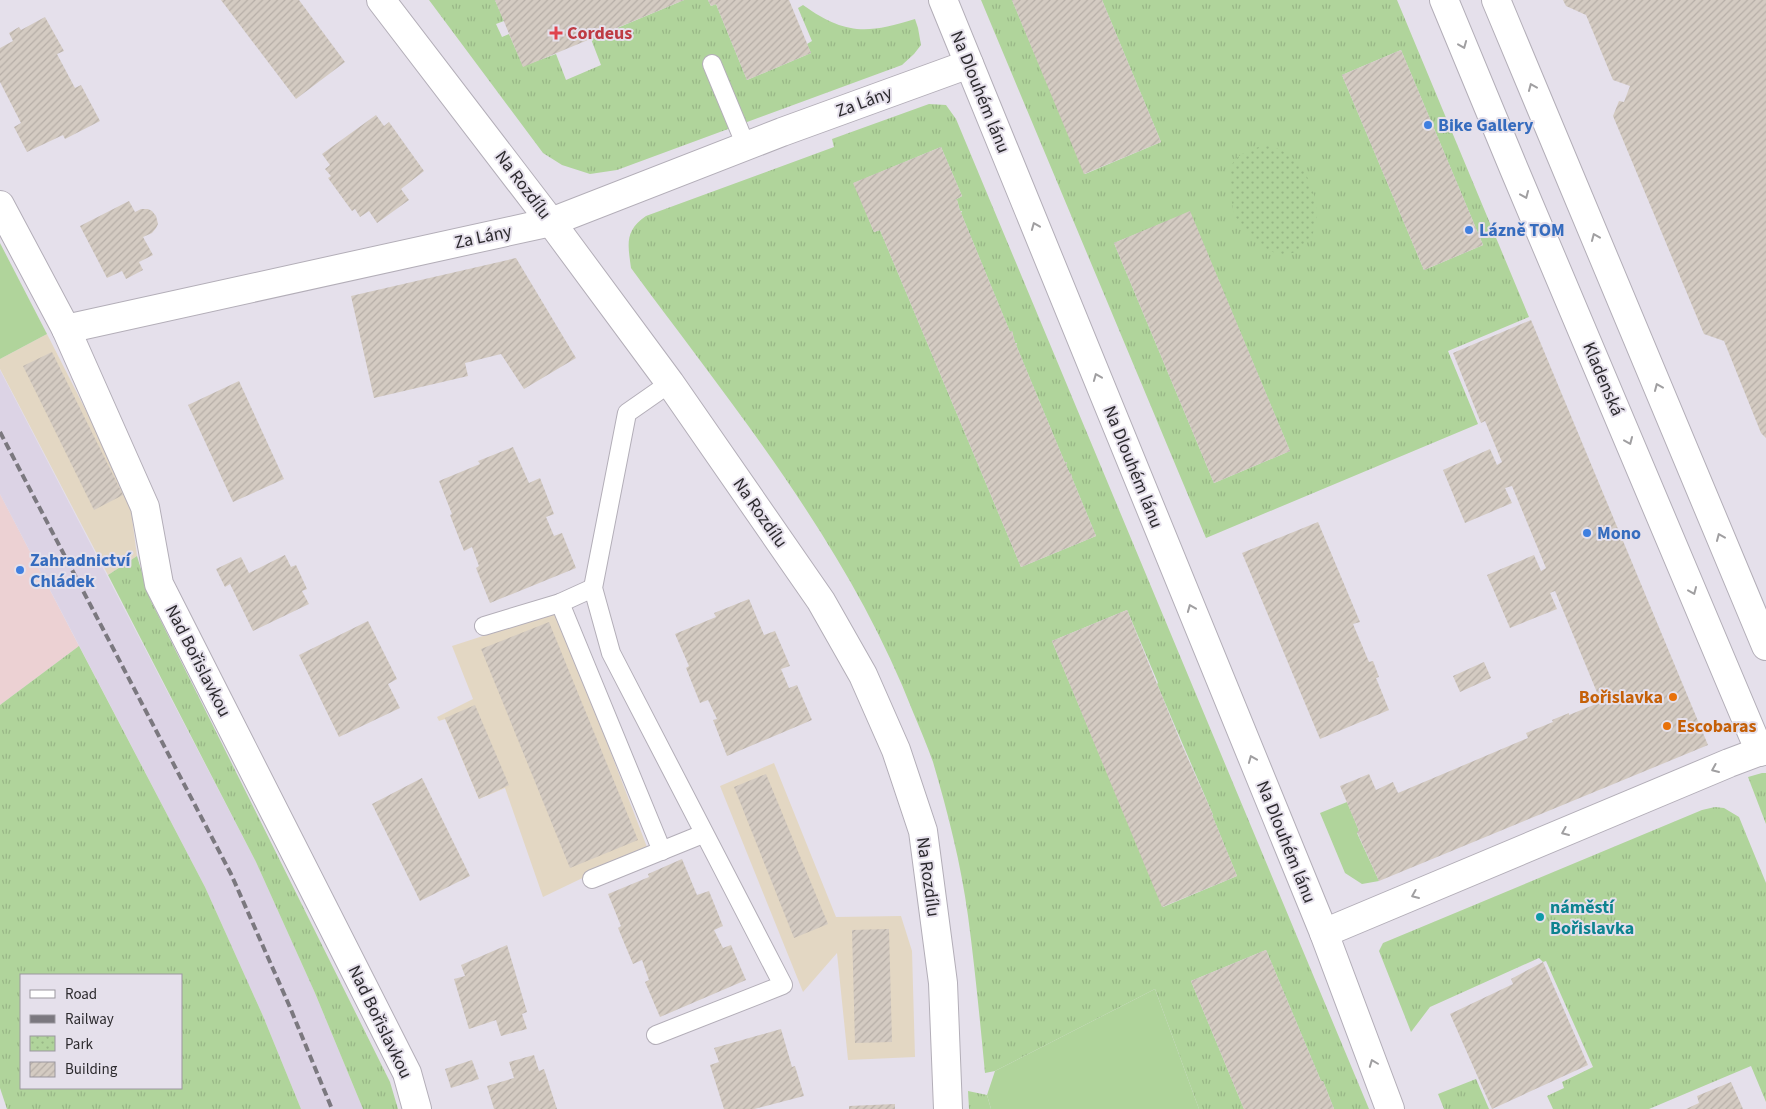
<svg xmlns="http://www.w3.org/2000/svg" width="1766" height="1109" font-family="'Source Sans 3',sans-serif">
  <style>
    .commercial { fill: #ecd1d3 }
    .industrial { fill: #e3d7c3 }
    .built { fill: #dcd3e5 }
    .grass { fill: url(#grass-tufts); fill-rule: evenodd }
    .park { fill: url(#park-dots) }
    .garden { fill: #b0d49b }
    .building { fill: url(#building-hatch) }
    .lines { fill: none; stroke-linecap: round; stroke-linejoin: round }
    .lane-casing { stroke: #b3aeb8; stroke-width: 20 }
    .street-casing { stroke: #b3aeb8; stroke-width: 30 }
    .lane { stroke: #fff; stroke-width: 18 }
    .street { stroke: #fff; stroke-width: 28 }
    .rail { stroke: #7b787f; stroke-width: 4; stroke-dasharray: 8 4; stroke-linecap: butt }
    .oneway { stroke: #a09fa1 }
    .health-dot { fill: #e0444e; stroke: #e5e0eb; stroke-width: 2 }
    .shop-dot { fill: #3f7fe0; stroke: #e5e0eb; stroke-width: 2 }
    .food-dot { fill: #e8710a; stroke: #e5e0eb; stroke-width: 2 }
    .culture-dot { fill: #0f9aa8; stroke: #e5e0eb; stroke-width: 2 }
    .labels { text-anchor: middle; dominant-baseline: central; stroke-width: 4; stroke-linejoin: round; paint-order: stroke }
    .health-label { font-size: 18px; font-weight: bold; fill: #be3a42; stroke: #e5e0eb; text-anchor: start }
    .street-label { font-size: 18px; fill: #2c2a2e; stroke: #e5e0eb }
    .shop-label { font-size: 18px; font-weight: bold; fill: #366cbe; stroke: #e5e0eb; text-anchor: start }
    .food-label { font-size: 18px; font-weight: bold; fill: #c56008; stroke: #e5e0eb; text-anchor: end }
    .culture-label { font-size: 18px; font-weight: bold; fill: #0d838f; stroke: #e5e0eb; text-anchor: start }
  </style>
  <defs>
    <pattern id="grass-tufts" width="24" height="20" patternUnits="userSpaceOnUse" patternTransform="scale(1.25)"><rect width="24" height="20" fill="#b0d49b"/><path d="M3 7l-1-3M5 7V3M7 7l1-3M15 17l-1-3M17 17v-4M19 17l1-3" fill="none" stroke="#98b686"/></pattern>
    <pattern id="park-dots" width="8" height="8" patternUnits="userSpaceOnUse" patternTransform="scale(1.25)"><rect width="8" height="8" fill="#b0d49b"/><path d="M2 2h.1M6 6h.1" fill="none" stroke="#98b686" stroke-width="1.8" stroke-linecap="round"/></pattern>
    <pattern id="building-hatch" width="6" height="6" patternUnits="userSpaceOnUse" patternTransform="scale(1.25)"><rect width="6" height="6" fill="#d4cbc2"/><path d="M-1 1l2-2M0 6l6-6M5 7l2-2" fill="none" stroke="#b6aea7"/></pattern>
  </defs>
  <rect width="100%" height="100%" fill="#e5e0eb"/>
  <path class="commercial" d="M0,494L79,646L0,705Z"/>
  <g class="industrial">
    <path d="M47,334L129,495L137,556L108,575L0,369V359Z"/>
    <path d="M557,612L647,847L543,897L505,788L479,799L445,719L439,721L437,717L473,699L452,646Z"/>
    <path d="M774,763L836,917L901,916L912,951L915,1057L848,1060L837,953L803,992L720,786Z"/>
  </g>
  <path class="built" d="M0,370L256,862L315,993L363,1109H301L263,1016L205,887L0,494Z"/>
  <g class="grass">
    <path d="M429,0H495L504,21L496,24L502,37L509,34L523,66L556,54L566,80L601,65L591,39L684,0H708L711,6L716,4L747,80L811,53L807,44L812,41L798,8L803,5C845,35 867,34 915,19L918,28L921,45L914,54L902,65L617,170L590,174L562,165L543,153Z"/>
    <path d="M981,0H1012L1085,174L1161,142L1102,0H1397L1529,317L1448,351L1478,424L1206,538ZM1401,50L1483,245L1424,270L1342,75ZM1190,212L1290,451L1214,483L1114,243Z"/>
    <path d="M929,104L946,105L956,119L1369,1109H1334L1323,1081H1321L1266,950L1191,981L1244,1109H1199L1155,989L995,1071L985,1073C980,1021 975,968 968,916C961,864 948,813 933,762C927,745 920,729 913,712C849,547 735,409 631,268C628,245 624,231 646,216L834,147L832,139ZM941,147L962,196L955,200H957L960,211H962L961,213L1010,332L1012,331L1015,343H1017L1016,345L1065,463L1067,462L1066,465L1070,474H1071L1072,478L1096,536L1021,567L880,230L874,232L854,183ZM1127,610L1158,683L1157,684L1213,815H1212L1237,876L1163,907L1052,641Z"/>
    <path d="M137,556L150,599L390,1082L398,1109H363L315,993L256,862L108,575Z"/>
    <path d="M79,646L205,887L263,1016L301,1109H7L0,1088V705ZM21,975H181V1088H21Z"/>
    <path d="M1762,773H1766V824L1748,777Z"/>
    <path d="M1715,807L1724,808L1739,817L1766,883V1102L1751,1066L1649,1109H1553L1547,1096L1564,1088L1562,1082L1593,1067L1546,961L1543,962L1539,958L1430,1007L1411,1032L1379,951L1383,943L1702,810Z"/>
    <path d="M1476,1079L1489,1109H1444L1438,1094Z"/>
    <path d="M968,1091L987,1095L991,1109H969Z"/>
  </g>
  <path class="park" d="M1265,145C1274,147 1282,150 1289,155C1311,170 1325,214 1311,237C1289,273 1252,245 1237,219C1232,212 1230,190 1230,182C1231,178 1229,171 1231,167C1236,153 1253,149 1265,145Z"/>
  <g class="garden">
    <path d="M0,243L47,334L0,359Z"/>
    <path d="M1347,802L1359,831L1357,833L1379,881L1362,884L1345,873L1320,813Z"/>
    <path d="M1155,989L1199,1109H991L987,1095L995,1071Z"/>
  </g>
  <g class="building">
    <path d="M221,0H299L345,62L296,99Z"/>
    <path d="M495,0H684L523,67Z"/>
    <path d="M708,0H789L811,53L747,80L716,4L711,6Z"/>
    <path d="M1012,0H1102L1161,142L1084,174Z"/>
    <path d="M1563,0H1766V438L1761,433L1724,341L1704,334L1613,116L1619,101L1624,102L1630,86L1613,80L1586,15L1566,6Z"/>
    <path d="M45,17L64,51L57,54L75,88L81,85L100,121L65,139L63,135L27,152L14,127L21,123L0,82V48L13,41L9,33L19,27L21,30Z"/>
    <path d="M1401,50L1483,245L1424,270L1342,75Z"/>
    <path d="M376,115L384,126L389,122L424,171L401,189L409,200L377,223L369,211L360,217L355,209L352,211L328,178L331,176L325,169L330,165L322,154Z"/>
    <path d="M941,147L962,196L955,200H957L960,211H961V213L1010,332L1012,331L1015,343L1017,344L1016,345L1065,463L1067,462L1066,465L1070,474L1071,473L1072,478L1096,536L1021,567L880,230L874,232L853,183Z"/>
    <path d="M129,201L135,212L141,209H148L152,211L156,216L158,224L156,228L152,233L143,237L153,255L139,262L143,270L126,279L122,271L107,278L80,226Z"/>
    <path d="M1190,211L1290,451L1214,483L1114,243Z"/>
    <path d="M516,258L576,358L524,389L501,354L465,363L468,376L374,398L351,296Z"/>
    <path d="M1531,320L1708,745L1379,881L1357,832L1359,831L1340,786L1369,774L1376,790L1393,782L1398,793L1528,738L1526,733L1553,722L1552,720L1569,713V715L1601,702L1555,591L1550,593L1557,609L1510,628L1487,575L1534,555L1541,571L1546,568L1512,486L1505,488L1512,503L1465,523L1443,470L1490,449L1497,465L1502,462L1485,421L1481,423L1453,353Z"/>
    <path d="M52,352L123,495L94,510L23,366Z"/>
    <path d="M239,381L284,479L233,502L188,405Z"/>
    <path d="M513,447L529,483L540,478L554,514L546,517L554,536L562,533L576,568L490,603L476,568L479,566L472,547L464,551L450,515L452,514L439,481L480,464L478,461Z"/>
    <path d="M1318,522L1360,622L1353,624L1369,662L1373,661L1379,677L1376,678L1389,710L1320,739L1242,553Z"/>
    <path d="M285,555L291,567L296,565L307,589L302,591L309,604L253,631L230,584L225,587L216,569L241,557L249,573Z"/>
    <path d="M749,599L764,635L775,631L790,666L781,669L789,688L797,685L812,720L727,756L713,720L717,719L708,700L700,703L686,668L689,666L675,634L716,617L714,613Z"/>
    <path d="M1127,610L1181,743L1213,815H1212L1237,876L1162,907L1052,641Z"/>
    <path d="M368,621L397,679L388,684L400,708L339,737L299,655Z"/>
    <path d="M549,622L638,840L570,868L481,649Z"/>
    <path d="M1484,662L1491,678L1460,692L1453,676Z"/>
    <path d="M475,705L509,785L479,799L445,718Z"/>
    <path d="M766,774L828,924L794,938L734,787Z"/>
    <path d="M422,778L470,876L420,901L372,804Z"/>
    <path d="M682,859L697,895L709,891L723,926L714,930L723,948L731,945L746,980L660,1017L645,982L649,980L642,960L633,964L618,928L621,926L608,894L649,877L648,874Z"/>
    <path d="M889,929L892,1042L855,1043L852,930Z"/>
    <path d="M507,945L527,1012L522,1014L527,1029L501,1036L496,1020L469,1029L454,979L465,976L461,965Z"/>
    <path d="M1266,950L1321,1081H1323L1334,1109H1244L1191,981Z"/>
    <path d="M1543,962L1588,1065L1492,1109L1450,1014L1513,984L1511,979Z"/>
    <path d="M781,1029L792,1067L795,1066L804,1096L754,1109H724L710,1065L719,1062L714,1048Z"/>
    <path d="M534,1055L539,1071L544,1069L557,1109H494L487,1086L514,1078L509,1062Z"/>
    <path d="M472,1060L479,1079L451,1088L445,1069Z"/>
    <path d="M1731,1082L1743,1109H1686L1699,1103L1697,1096Z"/>
    <path d="M895,1104V1109H849V1106Z"/>
  </g>
  <g class="lines">
    <defs>
      <g id="lane">
        <path d="M712,64L746,146"/>
        <path d="M560,603L662,851"/>
        <path d="M484,626L560,603L593,588"/>
        <path d="M592,879L703,834"/>
        <path d="M656,1035L783,985L611,653L593,588L627,413L670,383"/>
      </g>
      <g id="street">
        <path d="M381,0L551,222L670,383L821,601L863,675L896,750L923,831L943,983L948,1109"/>
        <path d="M943,0L1324,933L1390,1109"/>
        <path d="M1444,0L1514,169L1760,752"/>
        <path d="M1496,0L1766,646"/>
        <path d="M0,205L66,329L145,507L159,584L407,1073L417,1109"/>
        <path d="M66,329L551,222L782,132L969,64"/>
        <path d="M1324,933L1729,763L1766,749"/>
      </g>
    </defs>
    <use href="#lane" class="lane-casing"/>
    <use href="#street" class="street-casing"/>
    <use href="#lane" class="lane"/>
    <use href="#street" class="street"/>
    <path class="rail" d="M0,432L231,874L289,1005L332,1109"/>
  </g>
  <defs><path id="oneway-chevron" d="M-2-3.5L2.5 0L-2 3.5" fill="none" stroke-width="1.6" stroke-linecap="round" stroke-linejoin="round" transform="scale(1.25)"/></defs>
  <g class="oneway">
    <use href="#oneway-chevron" transform="translate(1463 45) rotate(68)"/>
    <use href="#oneway-chevron" transform="translate(1532 87) rotate(-113)"/>
    <use href="#oneway-chevron" transform="translate(1525 195) rotate(67)"/>
    <use href="#oneway-chevron" transform="translate(1035 226) rotate(-112)"/>
    <use href="#oneway-chevron" transform="translate(1595 237) rotate(-113)"/>
    <use href="#oneway-chevron" transform="translate(1097 377) rotate(-112)"/>
    <use href="#oneway-chevron" transform="translate(1658 387) rotate(-113)"/>
    <use href="#oneway-chevron" transform="translate(1629 441) rotate(67)"/>
    <use href="#oneway-chevron" transform="translate(1720 537) rotate(-113)"/>
    <use href="#oneway-chevron" transform="translate(1693 591) rotate(67)"/>
    <use href="#oneway-chevron" transform="translate(1191 608) rotate(-112)"/>
    <use href="#oneway-chevron" transform="translate(1252 759) rotate(-112)"/>
    <use href="#oneway-chevron" transform="translate(1715 769) rotate(157)"/>
    <use href="#oneway-chevron" transform="translate(1565 832) rotate(157)"/>
    <use href="#oneway-chevron" transform="translate(1415 895) rotate(157)"/>
    <use href="#oneway-chevron" transform="translate(1373 1063) rotate(-111)"/>
  </g>
  <path class="health-dot" d="M553.5 25.5h5v5h5v5h-5v5h-5v-5h-5v-5h5z"/>
  <g class="shop-dot">
    <circle cx="1428" cy="125" r="5"/>
    <circle cx="1469" cy="230" r="5"/>
    <circle cx="1587" cy="533" r="5"/>
    <circle cx="20" cy="570" r="5"/>
  </g>
  <g class="food-dot">
    <circle cx="1673" cy="697" r="5"/>
    <circle cx="1667" cy="726" r="5"/>
  </g>
  <circle class="culture-dot" cx="1540" cy="917" r="5"/>
  <g class="labels">
    <g class="health-label">
      <text x="567" y="33">Cordeus</text>
    </g>
    <g class="street-label">
      <text transform="translate(980 92) rotate(68)">Na Dlouhém lánu</text>
      <text transform="translate(864 102) rotate(-20)">Za Lány</text>
      <text transform="translate(523 185) rotate(53)">Na Rozdílu</text>
      <text transform="translate(483 237) rotate(-12)">Za Lány</text>
      <text transform="translate(1603 379) rotate(67)">Kladenská</text>
      <text transform="translate(1133 467) rotate(68)">Na Dlouhém lánu</text>
      <text transform="translate(760 513) rotate(55)">Na Rozdílu</text>
      <text transform="translate(198 661) rotate(63)">Nad Bořislavkou</text>
      <text transform="translate(1286 842) rotate(68)">Na Dlouhém lánu</text>
      <text transform="translate(928 877) rotate(82)">Na Rozdílu</text>
      <text transform="translate(380 1022) rotate(64)">Nad Bořislavkou</text>
    </g>
    <g class="shop-label">
      <text x="1438" y="125">Bike Gallery</text>
      <text x="1479" y="230">Lázně TOM</text>
      <text x="1597" y="533">Mono</text>
      <text x="30" y="560">Zahradnictví<tspan x="30" dy="21">Chládek</tspan></text>
    </g>
    <g class="food-label">
      <text x="1663" y="697">Bořislavka</text>
      <text x="1677" y="726" text-anchor="start">Escobaras</text>
    </g>
    <g class="culture-label">
      <text x="1550" y="907">náměstí<tspan x="1550" dy="21">Bořislavka</tspan></text>
    </g>
  </g>
  <rect x="20" y="974" width="162" height="115" fill="#e5e0eb" stroke="#9b979f"/>
  <rect x="30" y="990" width="25" height="8" fill="#ffffff" stroke="#9b979f"/>
  <text x="65" y="999" font-size="15" fill="#2c2a2e">Road</text>
  <rect x="30" y="1015" width="25" height="8" fill="#7b787f" stroke="#9b979f"/>
  <text x="65" y="1024" font-size="15" fill="#2c2a2e">Railway</text>
  <rect x="30" y="1036" width="25" height="15" fill="url(#park-dots)" stroke="#9b979f"/>
  <text x="65" y="1049" font-size="15" fill="#2c2a2e">Park</text>
  <rect x="30" y="1062" width="25" height="15" fill="url(#building-hatch)" stroke="#9b979f"/>
  <text x="65" y="1074" font-size="15" fill="#2c2a2e">Building</text>
</svg>
